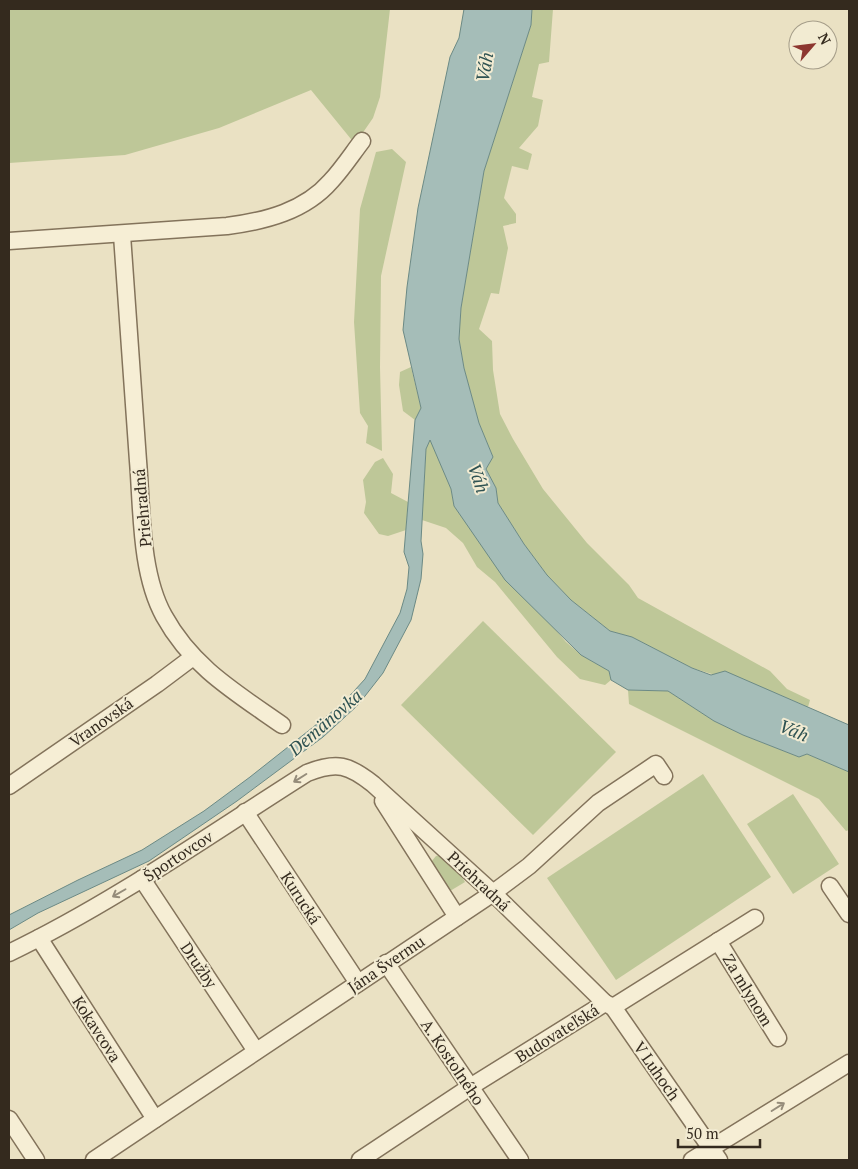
<svg xmlns="http://www.w3.org/2000/svg" width="858" height="1169" font-family="'PT Serif',serif">
  <style>
    .green { fill: #bec798 }
    .water { fill: #a5bdb8; stroke: #6c8a85 }
    .lines { fill: none; stroke-linecap: round; stroke-linejoin: round }
    .minor-casing { stroke: #83735b; stroke-width: 19 }
    .minor { stroke: #f6eed5; stroke-width: 16 }
    .oneway { stroke: #958c7a }
    .labels { text-anchor: middle; dominant-baseline: central; stroke-width: 4; stroke-linejoin: round; paint-order: stroke }
    .street-label { font-size: 16px; fill: #342a1e; stroke: #f2ebd2 }
    .water-label { font-size: 18px; font-style: italic; fill: #2e5252; stroke: #f2ebd2 }
  </style>
  <rect width="100%" height="100%" fill="#eae1c3"/>
  <g class="green">
    <path d="M9,9H390L380,97L373,118L355,144L311,90L219,128L125,155L9,163Z"/>
    <path d="M532,9H553L549,62L539,64L532,97L543,100L538,126L519,148L532,154L528,170L512,166L504,198L516,214V223L503,226L508,248L499,294L491,293L479,329L492,341L493,370L500,414L513,439L543,489L587,543L629,585L638,598L770,671L787,689L810,700L808,707L778,694L692,668L632,637L610,631L571,600L547,575L524,544L498,503L496,488L486,469L493,457L479,423L464,368L459,339L461,308L484,171L531,25Z"/>
    <path d="M392,149L406,162L381,276L380,367L382,451L366,443L368,426L360,413L354,322L360,209L376,152Z"/>
    <path d="M411,367L421,408L415,420L403,411L399,385L400,372Z"/>
    <path d="M430,439L451,489L454,506L470,528L566,642L581,655L609,671L611,680L605,685L580,679L557,657L495,582L477,567L463,543L446,528L422,520L426,449Z"/>
    <path d="M383,458L393,474L391,493L408,502L406,530L388,536L379,534L364,513L366,502L363,480L375,462Z"/>
    <path d="M483,621L616,752L533,835L401,705Z"/>
    <path d="M628,690L668,691L714,721L743,735L799,757L807,754L849,772V830L846,831L819,799L629,704Z"/>
    <path d="M703,774L771,877L616,980L547,878Z"/>
    <path d="M793,794L839,864L793,894L747,824Z"/>
    <path d="M440,855L454,864L465,882L450,891L431,862L436,856Z"/>
  </g>
  <path class="water" d="M464,9H532L531,25L484,171L461,308L459,339L464,368L479,423L493,457L486,469L496,488L498,503L524,544L547,575L571,600L610,631L632,637L692,668L711,675L725,671L849,725V772L807,754L799,757L743,735L714,721L668,691L628,690L611,680L609,671L581,655L505,580L454,506L451,489L430,440L426,449L421,541L423,554L421,579L411,620L383,673L358,705L323,737L237,801L149,861L38,913L9,930V915L78,880L142,850L204,811L250,777L312,728L344,702L365,679L400,613L407,589L409,567L404,552L415,420L421,408L403,330L407,287L418,208L450,57L459,38Z"/>
  <g class="lines">
    <defs>
      <g id="minor">
        <path d="M122,235C127,310 133,385 138,461C142,509 140,573 164,616C192,667 235,692 282,725"/>
        <path d="M9,241L227,226C266,221 305,211 331,181C343,168 352,154 362,141"/>
        <path d="M9,786L157,684L193,657"/>
        <path d="M383,801L457,917"/>
        <path d="M245,812L358,983"/>
        <path d="M142,879L256,1051"/>
        <path d="M830,886L849,914"/>
        <path d="M39,938L155,1119"/>
        <path d="M718,941L778,1038"/>
        <path d="M9,953C113,903 209,835 307,773C337,761 349,765 373,784L493,893L605,1003"/>
        <path d="M386,963L520,1160"/>
        <path d="M613,1007L719,1160"/>
        <path d="M9,1119L36,1160"/>
        <path d="M94,1160L493,893L529,866L598,803L656,764L664,776"/>
        <path d="M360,1160L470,1087L605,1003L613,1007L755,918"/>
        <path d="M692,1160L849,1063"/>
      </g>
    </defs>
    <use href="#minor" class="minor-casing"/>
    <use href="#minor" class="minor"/>
  </g>
  <defs><path id="oneway-shaft" d="M-6 0H5M1.5-3L5.5 0L1.5 3" fill="none" stroke-width="1.6" stroke-linecap="round" stroke-linejoin="round" transform="scale(1.25)"/></defs>
  <g class="oneway">
    <use href="#oneway-shaft" transform="translate(300 778) rotate(148)"/>
    <use href="#oneway-shaft" transform="translate(119 893) rotate(150)"/>
    <use href="#oneway-shaft" transform="translate(778 1107) rotate(-32)"/>
  </g>
  <g class="labels">
    <g class="street-label">
      <text transform="translate(142 508) rotate(-95)">Priehradná</text>
      <text transform="translate(101 722) rotate(-35)">Vranovská</text>
      <text transform="translate(178 856) rotate(-33)">Športovcov</text>
      <text transform="translate(479 881) rotate(43)">Priehradná</text>
      <text transform="translate(301 898) rotate(57)">Kurucká</text>
      <text transform="translate(386 964) rotate(-34)">Jána Švermu</text>
      <text transform="translate(199 965) rotate(56)">Družby</text>
      <text transform="translate(748 990) rotate(59)">Za mlynom</text>
      <text transform="translate(97 1029) rotate(57)">Kokavcova</text>
      <text transform="translate(557 1033) rotate(-32)">Budovateľská</text>
      <text transform="translate(453 1062) rotate(56)">A. Kostolného</text>
      <text transform="translate(657 1071) rotate(55)">V Luhoch</text>
    </g>
    <g class="water-label">
      <text transform="translate(484 67) rotate(-80)">Váh</text>
      <text transform="translate(479 478) rotate(71)">Váh</text>
      <text transform="translate(325 722) rotate(-41)">Demänovka</text>
      <text transform="translate(794 730) rotate(22)">Váh</text>
    </g>
  </g>
  <rect width="858" height="1169" fill="none" stroke="#342a1e" stroke-width="20"/>
  <g transform="translate(813 45) rotate(62)"><circle r="24" fill="#f2ebd2" stroke="#a69e8a"/>
  <path d="M0-4L9 19L0 12L-9 19Z" fill="#8d3730"/>
  <text y="-8" font-size="14" font-weight="bold" text-anchor="middle" fill="#342a1e">N</text>
  </g>
  <path d="M678 1139v8h82v-8" fill="none" stroke="#342a1e" stroke-width="2.5"/>
  <text x="686" y="1139" font-size="15" fill="#342a1e" stroke="#f2ebd2" stroke-width="4" paint-order="stroke">50 m</text>
</svg>
